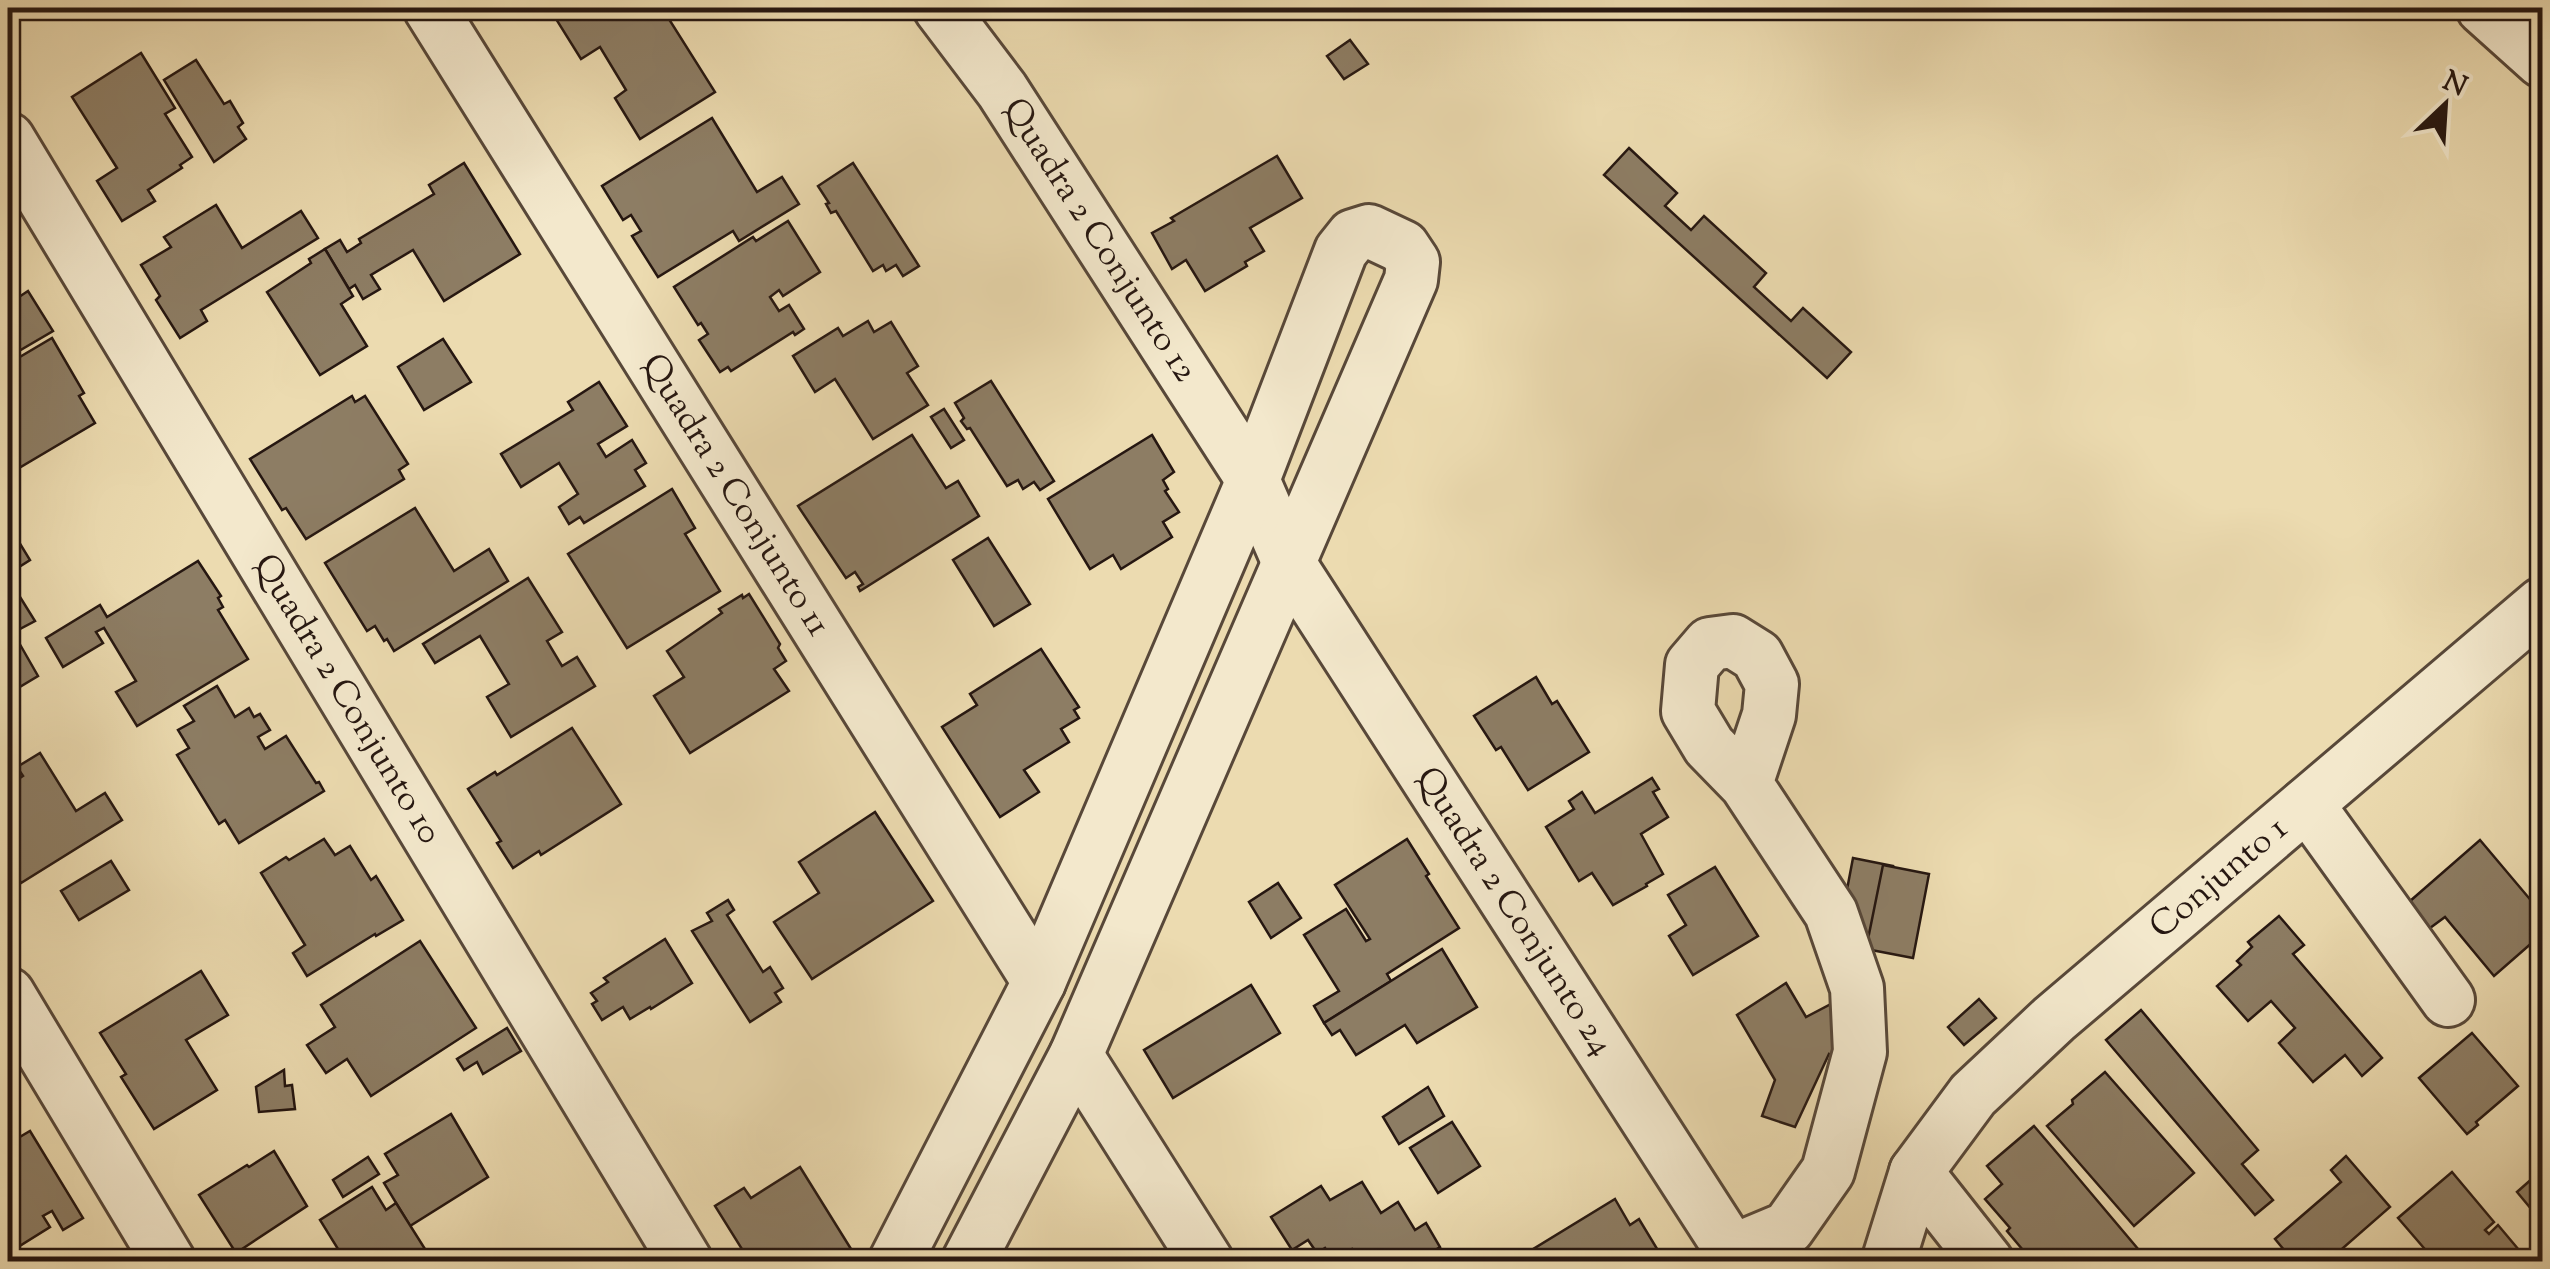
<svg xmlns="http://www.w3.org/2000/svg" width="2550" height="1269" font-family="'Sorts Mill Goudy',serif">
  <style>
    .building { fill: #8d7d64; stroke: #261711; stroke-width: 2.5 }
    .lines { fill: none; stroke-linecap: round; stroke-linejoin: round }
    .minor-casing { stroke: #584839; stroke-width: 58 }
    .minor { stroke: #f3e8cc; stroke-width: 52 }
    .labels { text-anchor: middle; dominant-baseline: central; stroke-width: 10; stroke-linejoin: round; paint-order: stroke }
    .street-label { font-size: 35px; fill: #261711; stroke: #f3e8cc }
  </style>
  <rect width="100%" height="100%" fill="#ecdbb0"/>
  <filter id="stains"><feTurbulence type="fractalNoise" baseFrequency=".002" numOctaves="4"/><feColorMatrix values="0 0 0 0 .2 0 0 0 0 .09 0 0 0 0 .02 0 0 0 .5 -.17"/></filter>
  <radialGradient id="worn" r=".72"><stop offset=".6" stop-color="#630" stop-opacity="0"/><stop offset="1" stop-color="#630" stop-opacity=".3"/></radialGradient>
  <g class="building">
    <path d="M573,8H614L618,13L627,8H662L715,92L640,139L615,98L626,90L600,47L581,59L556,19Z"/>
    <path d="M1350,40L1368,64L1344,79L1327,56Z"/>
    <path d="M141,53L175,108L165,114L192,157L180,165L182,168L148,190L155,201L122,221L97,181L117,168L72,97Z"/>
    <path d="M196,60L224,104L230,101L243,123L238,127L246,139L214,162L164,80Z"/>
    <path d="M712,118L757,192L782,177L799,204L739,241L733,231L658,277L632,236L641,231L631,215L623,220L602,186Z"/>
    <path d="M1629,148L1677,193L1665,206L1691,230L1704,216L1766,273L1754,287L1791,321L1803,308L1851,352L1827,378L1604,175Z"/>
    <path d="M1277,156L1302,198L1250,228L1264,251L1245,262L1247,266L1205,291L1186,260L1172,269L1152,233L1174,221L1171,218Z"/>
    <path d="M464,163L520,254L444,301L413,250L371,275L380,289L363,299L355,285L349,289L325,249L340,240L347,252L361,243L359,239L434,194L429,185Z"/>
    <path d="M853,163L919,266L903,276L896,265L886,271L883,265L873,271L836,211L831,213L826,204L829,203L818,186Z"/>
    <path d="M216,205L242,248L301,211L318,238L201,310L207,321L180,338L156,300L160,296L141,265L171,247L164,237Z"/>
    <path d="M788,221L820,272L783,296L779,290L770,297L779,311L789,305L804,329L795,335L793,332L731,371L728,367L720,372L699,340L708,334L701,323L698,325L674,287L753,237L756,241Z"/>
    <path d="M325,249L353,296L341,304L367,346L320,375L267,292L311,263L309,259Z"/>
    <path d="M8,277L19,297L28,291L53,331L12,355L8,348Z"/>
    <path d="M868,321L874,332L891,322L918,366L907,373L928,405L873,439L835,379L815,392L793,356L838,328L843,336Z"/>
    <path d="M52,338L84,393L79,396L95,423L19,468L15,461L8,465V364Z"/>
    <path d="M443,339L471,382L424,410L398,367Z"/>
    <path d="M991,381L1054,481L1040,490L1034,482L1023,489L1018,480L1007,486L970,428L967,429L961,421L964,418L955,403Z"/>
    <path d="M599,382L627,426L598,444L606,457L632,440L646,463L635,470L645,486L584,523L580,517L569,524L559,507L578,494L559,463L521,487L501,454L573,410L568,402Z"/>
    <path d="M352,396L355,402L365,396L408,464L399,470L404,479L306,539L286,508L282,510L250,459Z"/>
    <path d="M944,409L964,440L951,448L931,417Z"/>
    <path d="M912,435L946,488L958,481L979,516L860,591L858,587L863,584L855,572L846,578L798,506Z"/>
    <path d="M1152,435L1174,472L1163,480L1168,489L1165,491L1179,512L1163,522L1172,537L1121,569L1113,555L1090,569L1048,499Z"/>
    <path d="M672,489L695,528L685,534L720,591L627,648L568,554Z"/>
    <path d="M415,508L454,571L489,549L508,581L394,651L387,639L384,641L375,626L367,631L325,563Z"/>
    <path d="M8,524L30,560L8,574Z"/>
    <path d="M988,538L1030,604L994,626L953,560Z"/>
    <path d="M198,561L221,596L218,598L223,607L218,610L248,659L137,726L116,692L136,681L104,628L96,632L103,643L63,667L46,638L100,605L107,617Z"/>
    <path d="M528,578L562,632L547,641L562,666L577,657L595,686L511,737L487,697L509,684L480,636L435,663L423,644Z"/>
    <path d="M749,594L780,644L778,648L786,661L774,669L789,691L690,753L654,696L684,677L667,651L722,613L719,609L742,595L743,598Z"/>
    <path d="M20,597L35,621L16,631L8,616V606Z"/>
    <path d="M10,627L38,676L8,694V628Z"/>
    <path d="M1041,649L1079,707L1074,710L1079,718L1061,729L1069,742L1024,770L1039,792L1000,817L942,727L977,705L970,694Z"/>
    <path d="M1536,677L1552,704L1557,701L1589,752L1528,790L1501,747L1496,750L1474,716Z"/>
    <path d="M217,686L235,717L249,708L254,717L260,714L270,730L258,737L265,749L286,736L316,783L319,782L324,791L239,843L225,820L219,824L177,755L189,748L178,730L194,721L184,706Z"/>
    <path d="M572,728L621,804L541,855L539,851L513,868L497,843L501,841L468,789L495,772L497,775Z"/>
    <path d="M40,753L76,811L105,793L122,820L21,883L8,861V786L23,776L17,767Z"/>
    <path d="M1652,778L1659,789L1653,792L1668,817L1641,834L1663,874L1646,884L1647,886L1613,905L1592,873L1579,881L1546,827L1574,809L1569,801L1582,792L1595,813Z"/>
    <path d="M875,812L933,901L812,979L774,922L819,893L799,862Z"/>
    <path d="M324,839L335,855L350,846L371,880L376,876L403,920L376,936L375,934L307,976L293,953L305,945L261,873L286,857L289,860Z"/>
    <path d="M1407,839L1429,874L1426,876L1459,928L1387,974L1391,981L1324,1023L1314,1006L1339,991L1304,935L1346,909L1366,941L1370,939L1335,885Z"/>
    <path d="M2480,840L2539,910L2542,907V934L2494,976L2445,917L2430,928L2409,902Z"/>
    <path d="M1853,858L1893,866L1878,944L1838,937Z"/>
    <path d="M111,861L129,890L79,920L61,891Z"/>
    <path d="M1883,865L1929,874L1913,958L1866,949Z"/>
    <path d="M1715,867L1758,936L1693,975L1669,936L1686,925L1668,895Z"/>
    <path d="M1278,883L1301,918L1271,938L1249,902Z"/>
    <path d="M728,900L734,910L727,915L763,972L770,967L783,988L775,993L781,1002L750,1022L692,931L712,921L707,913Z"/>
    <path d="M2279,916L2304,945L2293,954L2382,1058L2362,1076L2345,1055L2313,1082L2279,1043L2295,1028L2271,1001L2248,1021L2217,986L2241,965L2237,961L2252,947L2248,942Z"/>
    <path d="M665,939L692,983L651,1009L650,1007L630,1019L623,1007L602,1020L592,1004L597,1001L591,993L608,982L604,978Z"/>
    <path d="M420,941L476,1028L371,1096L347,1059L326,1073L307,1045L335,1027L321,1005Z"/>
    <path d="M1442,949L1477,1007L1417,1043L1405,1025L1356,1055L1340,1030L1332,1035L1324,1023Z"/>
    <path d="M201,971L228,1015L186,1040L217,1090L154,1129L121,1077L126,1074L100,1033Z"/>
    <path d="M1786,983L1806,1017L1833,1003L1846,1025L1833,1056L1829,1054L1795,1127L1762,1116L1775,1080L1737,1015Z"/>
    <path d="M1251,985L1280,1033L1173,1098L1144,1050Z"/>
    <path d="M1979,999L1996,1018L1964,1045L1948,1027Z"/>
    <path d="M2141,1010L2258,1150L2242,1164L2273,1200L2255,1215L2106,1040Z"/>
    <path d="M507,1028L521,1051L483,1074L477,1062L464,1070L457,1059Z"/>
    <path d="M2472,1033L2518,1086L2476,1122L2478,1125L2467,1134L2419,1078Z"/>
    <path d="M284,1070L285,1086L292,1085L295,1109L259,1112L256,1087Z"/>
    <path d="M2105,1072L2194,1173L2134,1226L2047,1126L2073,1104L2072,1100Z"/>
    <path d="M1428,1087L1444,1116L1399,1144L1383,1117Z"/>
    <path d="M451,1114L488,1177L410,1226L384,1183L398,1175L385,1154Z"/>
    <path d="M1452,1122L1480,1166L1438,1193L1410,1148Z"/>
    <path d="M2034,1126L2063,1160L2149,1262H2033L2007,1231L2010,1228L1985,1199L2002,1184L1987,1166Z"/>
    <path d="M30,1131L83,1218L63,1230L52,1211L43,1216L50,1227L15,1249L20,1257L8,1262V1144Z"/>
    <path d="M274,1151L307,1206L236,1253L199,1195L247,1165L249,1167Z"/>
    <path d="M2346,1156L2390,1207L2327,1262H2294L2275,1239L2341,1182L2331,1170Z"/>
    <path d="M368,1157L379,1174L343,1197L333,1180Z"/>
    <path d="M800,1167L856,1257L849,1262H750L715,1206L744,1188L751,1198Z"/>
    <path d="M2542,1170V1222L2517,1192Z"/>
    <path d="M2452,1172L2494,1222L2485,1230L2489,1234L2498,1225L2529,1262H2436L2398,1218Z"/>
    <path d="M1362,1182L1381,1213L1398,1202L1415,1230L1426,1223L1440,1247L1416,1262H1373L1372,1259L1360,1262L1352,1249L1333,1261L1325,1248L1317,1253L1308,1240L1292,1250L1271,1217L1321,1186L1330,1200Z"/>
    <path d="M372,1187L386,1210L396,1203L430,1257L423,1262H346L320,1220Z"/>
    <path d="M1615,1199L1630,1225L1639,1219L1665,1262H1537L1530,1251Z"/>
  </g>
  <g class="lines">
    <defs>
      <g id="minor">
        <path id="s1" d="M430,8L1039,982"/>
        <path id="s2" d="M940,8L1002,90L1253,480L1290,565L1739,1262"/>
        <path d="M2483,8L2542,61"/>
        <path id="s3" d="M8,139L686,1262"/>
        <path d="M2307,804L2448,1000"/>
        <path d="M8,994L169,1262"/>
        <path d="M1076,1055L1207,1262"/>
        <path d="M1916,1172L1987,1262"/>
        <path d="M1733,1251L1788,1228L1828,1171L1860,1052L1857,988L1831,913L1746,784L1709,746L1688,711L1692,665L1710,644L1733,641L1757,656L1772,684L1769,715L1746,784"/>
        <path d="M895,1262L1039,982L1253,480L1341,251L1353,236L1369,231L1403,247L1413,262L1411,280L1076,1055L968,1262"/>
        <path id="s4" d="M1888,1262L1916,1172L1973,1095L2054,1019L2542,604"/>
      </g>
    </defs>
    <use href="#minor" class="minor-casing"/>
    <use href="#minor" class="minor"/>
  </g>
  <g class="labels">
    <g class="street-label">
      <text stroke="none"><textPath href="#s2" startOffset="282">Quadra 2 Conjunto 12</textPath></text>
      <text stroke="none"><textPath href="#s1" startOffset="575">Quadra 2 Conjunto 11</textPath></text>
      <text stroke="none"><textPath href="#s3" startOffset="655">Quadra 2 Conjunto 10</textPath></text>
      <text stroke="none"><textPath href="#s4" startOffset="518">Conjunto 1</textPath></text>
      <text stroke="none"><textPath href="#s2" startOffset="1072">Quadra 2 Conjunto 24</textPath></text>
    </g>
  </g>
  <rect width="2550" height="1269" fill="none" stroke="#ecdbb0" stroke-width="40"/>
  <rect x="10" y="10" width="2530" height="1249" fill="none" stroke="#261711" stroke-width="5"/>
  <rect x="20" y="20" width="2510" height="1229" fill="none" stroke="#261711" stroke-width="2.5"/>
  <g transform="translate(2445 105) rotate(25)" stroke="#f3e8cc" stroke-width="8" paint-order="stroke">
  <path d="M0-8L18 38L0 25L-18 38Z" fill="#261711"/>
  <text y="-15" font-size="28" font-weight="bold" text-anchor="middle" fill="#261711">N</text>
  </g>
  <rect width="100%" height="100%" filter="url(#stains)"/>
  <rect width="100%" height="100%" fill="url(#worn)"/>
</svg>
